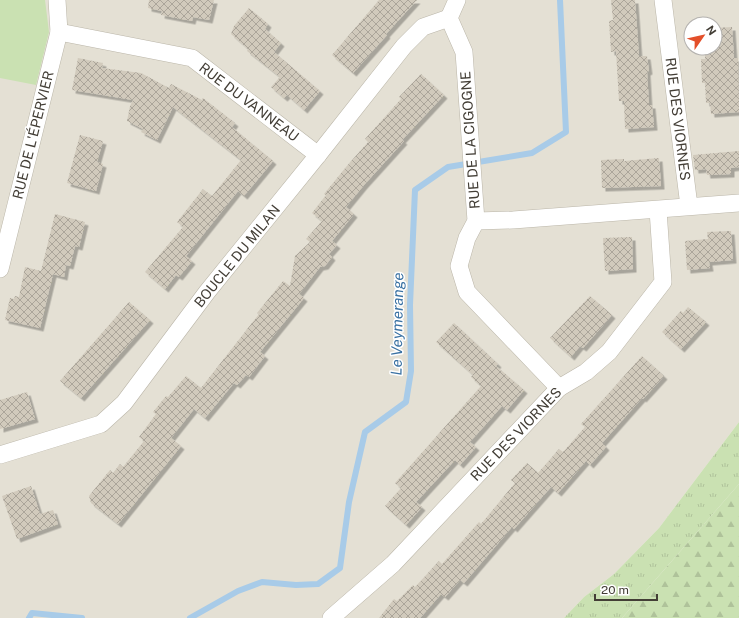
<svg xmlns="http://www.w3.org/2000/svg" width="739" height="618" font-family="'Public Sans',sans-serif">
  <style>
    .residential { fill: #e4e0d4; fill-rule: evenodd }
    .grass { fill: url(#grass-tufts) }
    .forest { fill: url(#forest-firs) }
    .park { fill: #cae1b2 }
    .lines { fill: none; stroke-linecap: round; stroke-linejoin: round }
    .stream { stroke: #a8cbe8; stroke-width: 6 }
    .building { fill: url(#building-cross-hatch); filter: url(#shadow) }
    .street-casing { stroke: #bbb6a9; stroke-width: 18 }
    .street { stroke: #fff; stroke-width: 17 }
    .labels { text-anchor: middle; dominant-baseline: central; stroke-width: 3; stroke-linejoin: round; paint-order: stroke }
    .street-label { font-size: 14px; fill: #433e36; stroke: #fff }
    .water-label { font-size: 15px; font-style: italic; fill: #3b72a3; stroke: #fff }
  </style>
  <defs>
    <pattern id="grass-tufts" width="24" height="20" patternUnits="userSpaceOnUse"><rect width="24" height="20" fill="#cae1b2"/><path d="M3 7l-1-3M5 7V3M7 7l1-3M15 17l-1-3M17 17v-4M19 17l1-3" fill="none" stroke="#afc29a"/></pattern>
    <pattern id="forest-firs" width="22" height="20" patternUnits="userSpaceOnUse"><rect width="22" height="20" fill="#cae1b2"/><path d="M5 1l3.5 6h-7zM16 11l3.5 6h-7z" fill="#afc29a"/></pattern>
    <pattern id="building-cross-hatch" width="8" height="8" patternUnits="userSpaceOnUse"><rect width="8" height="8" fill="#d1cabc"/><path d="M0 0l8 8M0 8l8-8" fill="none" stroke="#aba59a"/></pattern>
    <filter id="shadow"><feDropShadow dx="3.5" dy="3.5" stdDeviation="0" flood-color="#0004"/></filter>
  </defs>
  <rect width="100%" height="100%" fill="#f1eee6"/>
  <path class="residential" d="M0,0H739V422L659,528L614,574L584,597L564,618H0ZM691,24H715V48H691Z"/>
  <path class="grass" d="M739,422V484L622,618H564L584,597L614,574L659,528Z"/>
  <path class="forest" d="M739,484V618H622Z"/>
  <path class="park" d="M0,0H45L49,32L36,85L0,78Z"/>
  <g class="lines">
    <g class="stream">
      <path d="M29,618L32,613L82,618"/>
      <path d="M190,618L238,591L262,582L296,585L318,584L340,568L349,502L365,432L406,402L411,371L410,305L415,190L448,167L532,153L566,132L560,0"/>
    </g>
  </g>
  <g class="building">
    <path d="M149,0H214L209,20L193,17L192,21L161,15L162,11L148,8Z"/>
    <path d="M379,0H417L386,34L387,35L353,73L332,55Z"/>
    <path d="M611,0H635L639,56H647L649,71L647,72L649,105H652L654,127L625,129L624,101H619L616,51L611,52L609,21L613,20Z"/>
    <path d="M249,8L268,24L265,29L281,43L274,52L320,91L304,110L287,95L284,98L271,87L280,77L247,51L248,49L231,34L234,26Z"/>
    <path d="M732,27L734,58H738L739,112L711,114L710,103H706L705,83H702L701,59H705V48H715V28Z"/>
    <path d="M78,58L103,63L102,68L141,73L169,88L171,84L202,100L203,98L235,123L232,127L273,161L244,196L238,191L186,256L192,261L179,277L176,275L165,289L145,272L183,227L177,222L203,189L212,196L241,160L173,107L157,140L141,132L143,129L127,121L130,106L133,100L72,90Z"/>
    <path d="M421,74L444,95L402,140L404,141L364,185L346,207L354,214L332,241L337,245L329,254L332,257L325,266L320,267L299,294L304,298L260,352L265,356L249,377L246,375L237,385L234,383L205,418L194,409L171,438L181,446L118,524L91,503L89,496L110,470L113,473L120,464L123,467L144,441L139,437L156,414L153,412L166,396L168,397L186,376L201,388L259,314L257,313L283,281L290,286L295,256L310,242L306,239L322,221L312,213L326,195L324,194L346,167L368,142L365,139L401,99L399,97Z"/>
    <path d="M80,135L103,141L97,162L103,164L96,191L67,183Z"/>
    <path d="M739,151V167L731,168V174L707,175L706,169L695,170L693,155Z"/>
    <path d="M659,158L661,186L602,188L601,160L624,159V161Z"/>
    <path d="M55,214L85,222L79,247L75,246L70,266L66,265L64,277L53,274L40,328L5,320L10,298L14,299L15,296L19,297L25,267L41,271Z"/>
    <path d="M731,231L733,260L709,262L710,268L687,270L685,241L708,239L707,232Z"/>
    <path d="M632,237L633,269L605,271L603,238Z"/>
    <path d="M590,296L612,315L583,348L580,346L571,357L550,338Z"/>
    <path d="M129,302L150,320L81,398L60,381Z"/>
    <path d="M688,307L706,322L681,349L662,332L681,311L683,313Z"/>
    <path d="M454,323L498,364L496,366L524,390L507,410L502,406L470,442L476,447L460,465L455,460L416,502L422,507L406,525L385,506L401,488L395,483L481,386L471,377L473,375L436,342Z"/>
    <path d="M642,356L664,376L643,399L642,398L602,443L606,447L590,465L586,461L558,493L551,487L514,529L512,527L464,583L460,580L445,597L441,594L420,618H379L394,599L397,601L413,585L415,587L439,561L442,564L479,522L481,524L515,483L511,480L527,463L538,473L559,449L563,452L585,427L581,424Z"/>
    <path d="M27,392L35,419L0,429V400Z"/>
    <path d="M31,486L40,514L53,510L58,524L17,539L2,496Z"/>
  </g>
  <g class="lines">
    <defs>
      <g id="street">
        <path d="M457,0L449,18L464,52L476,221L467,238L459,266L467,292L559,388"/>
        <path d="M663,0L689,206"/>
        <path d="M59,32L192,58L318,155"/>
        <path d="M476,221L513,220L739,203"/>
        <path d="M0,269L59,32L57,0"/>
        <path d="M0,455L101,424L124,403L207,292L318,155L404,46L423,27L449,18"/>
        <path d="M331,618L393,564L559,388L586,372L609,352L663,282L658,210"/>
      </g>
    </defs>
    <use href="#street" class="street-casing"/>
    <use href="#street" class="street"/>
  </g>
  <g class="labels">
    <g class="street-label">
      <text transform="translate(249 102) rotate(37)">RUE DU VANNEAU</text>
      <text transform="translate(678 119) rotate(83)">RUE DES VIORNES</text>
      <text transform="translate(33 135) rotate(-76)">RUE DE L'ÉPERVIER</text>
      <text transform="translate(470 140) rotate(-94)">RUE DE LA CIGOGNE</text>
      <text transform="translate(237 256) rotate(-51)">BOUCLE DU MILAN</text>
      <text transform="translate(516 434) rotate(-46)">RUE DES VIORNES</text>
    </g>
    <g class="water-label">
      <text transform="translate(397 324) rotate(-89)">Le Veymerange</text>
    </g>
  </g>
  <g transform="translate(703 36) rotate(56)"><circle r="19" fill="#ffffff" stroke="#b4b2af"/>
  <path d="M0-3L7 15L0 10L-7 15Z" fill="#e34f2a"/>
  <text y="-6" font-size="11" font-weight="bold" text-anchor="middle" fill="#433e36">N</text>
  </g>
  <path d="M595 594v6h62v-6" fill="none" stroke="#433e36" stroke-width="2"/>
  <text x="601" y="594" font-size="12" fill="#433e36" stroke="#ffffff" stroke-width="3" paint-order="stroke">20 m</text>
</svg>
